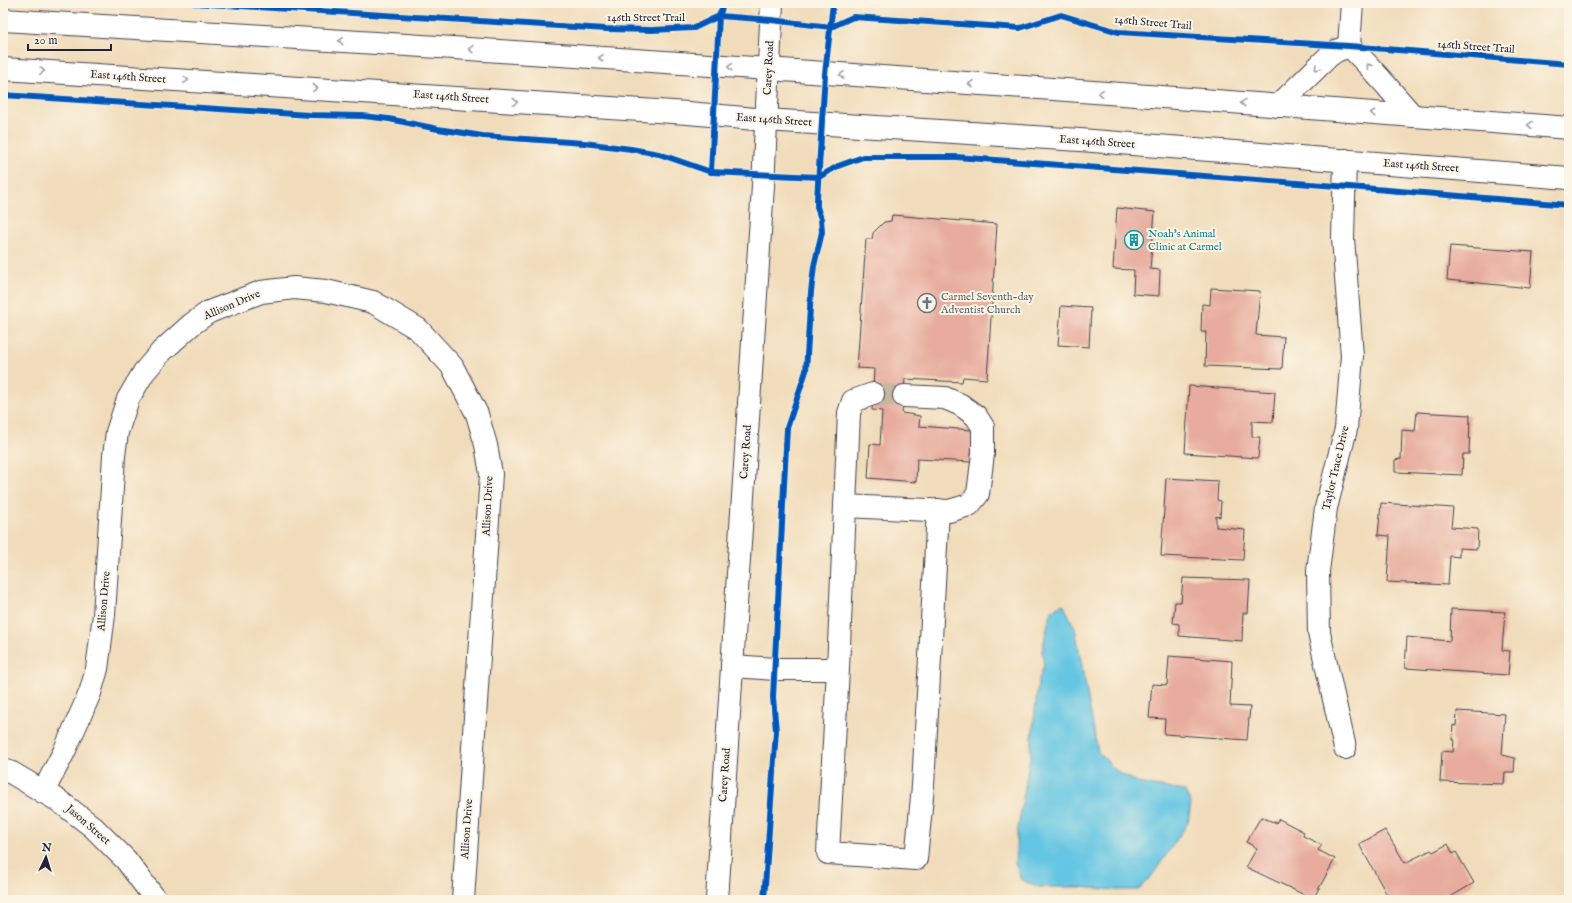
<svg xmlns="http://www.w3.org/2000/svg" width="1572" height="903" font-family="'IM FELL English',serif">
  <style>
    .water { fill: #65c6e3; stroke: #44748f }
    .building { fill: #e7ac9d }
    .lines { fill: none; stroke-linecap: round; stroke-linejoin: round }
    .minor-tunnel { stroke: #c7b7a1; stroke-width: 22; stroke-dasharray: 22 11; stroke-linecap: butt }
    .minor-casing { stroke: #413e4e; stroke-width: 24 }
    .major-casing { stroke: #413e4e; stroke-width: 24 }
    .minor { stroke: #fff; stroke-width: 22 }
    .major { stroke: #fff; stroke-width: 22 }
    .cycleway-casing { stroke: #fcf5e5; stroke-width: 8 }
    .cycleway { stroke: #0057b8; stroke-width: 6 }
    .oneway { stroke: #9c9ca7 }
    .labels { text-anchor: middle; dominant-baseline: central; stroke-width: 4; stroke-linejoin: round; paint-order: stroke }
    .street-label { font-size: 11px; fill: #22223b; stroke: #fcf5e5 }
    .culture-label { font-size: 11px; fill: #0d838f; stroke: #fcf5e5; text-anchor: start }
    .worship-label { font-size: 11px; fill: #5b616d; stroke: #fcf5e5; text-anchor: start }
  </style>
  <rect width="100%" height="100%" fill="#fcf5e5"/>
  <filter id="ink" filterUnits="userSpaceOnUse"><feTurbulence type="fractalNoise" baseFrequency=".025" numOctaves="2"/><feDisplacementMap in="SourceGraphic" scale="8" xChannelSelector="R" yChannelSelector="G"/><feConvolveMatrix kernelMatrix="1 2 1 2 8 2 1 2 1" color-interpolation-filters="sRGB"/></filter>
  <filter id="wash" filterUnits="userSpaceOnUse"><feTurbulence type="fractalNoise" baseFrequency=".012" numOctaves="4" result="noise"/><feDisplacementMap in="SourceGraphic" scale="16" xChannelSelector="R" yChannelSelector="G"/><feGaussianBlur stdDeviation="0.9" result="paint"/><feColorMatrix in="noise" values="0 0 0 0 0 0 0 0 0 0 0 0 0 0 0 0 0 1.4 0 .05"/><feComposite in="paint" operator="in"/></filter>
  <g filter="url(#wash)">
    <rect width="100%" height="100%" fill="#f0dcba"/>
    <path class="water" d="M1063,604L1075,628L1098,752L1117,771L1137,783L1185,791L1191,803L1188,823L1151,877L1138,890H1116L1079,887H1039L1021,880L1015,863L1017,834L1030,757L1038,682L1044,665L1042,651L1048,623L1052,611L1056,607Z"/>
    <g id="blocks">
      <g class="building">
        <path d="M1117,208L1155,212L1150,269L1160,270L1159,296L1133,294L1134,270L1113,269Z"/>
        <path d="M892,215L997,224L987,379L963,377L962,382L905,379L902,413L920,416L919,426L972,430L971,462L917,459L916,482L868,478L870,444L880,445L882,411L872,410L874,369L857,368L866,239H872L873,233L884,222L891,221Z"/>
        <path d="M1450,246L1533,252L1530,288L1447,280Z"/>
        <path d="M1211,288L1260,291L1256,335L1284,337L1282,369L1205,366L1206,332H1201L1202,304L1210,305Z"/>
        <path d="M1061,306L1091,308L1089,347L1058,345Z"/>
        <path d="M1189,386L1275,392L1273,422L1252,421V437H1260L1258,458L1185,453Z"/>
        <path d="M1417,412L1470,415L1469,454H1463L1462,475L1395,472V460L1401,459L1402,430L1415,431Z"/>
        <path d="M1166,478L1218,481L1217,500L1221,501L1220,517L1216,516V527L1245,530L1243,560L1161,556Z"/>
        <path d="M1381,503L1453,508L1451,527L1478,529L1477,549L1459,548V557L1450,556L1448,585L1387,582L1390,536L1378,535Z"/>
        <path d="M1183,578L1250,580L1248,613H1243L1242,641L1179,636V624L1173,623L1175,602H1181Z"/>
        <path d="M1451,609L1505,612L1502,650L1510,651L1508,675L1405,668L1407,637L1450,641Z"/>
        <path d="M1169,656L1232,661L1230,706L1250,707L1247,740L1164,734L1165,719L1149,718L1152,684L1167,685Z"/>
        <path d="M1457,711L1505,714L1502,755L1515,758L1514,772H1505L1504,784L1440,782L1442,751L1453,752L1454,740H1452L1453,725L1456,726Z"/>
        <path d="M1261,817L1276,823L1279,819L1304,832L1303,836L1322,845L1318,850L1335,859L1313,899L1246,867L1257,848L1246,842Z"/>
        <path d="M1385,830L1405,863L1431,850L1433,852L1448,844L1453,854L1456,852L1474,883L1445,900H1390L1359,844Z"/>
      </g>
    </g>
  </g>
  <g filter="url(#ink)">
    <use href="#blocks" fill-opacity="0" stroke="#413e4e" stroke-width="1"/>
    <g class="lines">
      <path class="minor-tunnel" d="M873,394L904,396"/>
      <defs>
        <g id="minor">
          <path d="M1349,46C1372,67 1392,93 1413,116"/>
          <path d="M1349,46L1352,3"/>
          <path d="M1278,106L1329,56L1336,51L1349,46"/>
          <path d="M845,506L949,511L969,505L978,494L983,454V427L976,416L961,405L945,398L904,396"/>
          <path d="M732,666L775,669H838L849,413L853,401L873,394"/>
          <path d="M838,669L828,853L916,859L923,786L938,510"/>
          <path d="M1345,748L1319,633L1318,571L1326,508L1346,429L1352,356L1343,238L1345,160"/>
          <path d="M3,770L12,773L59,801L93,827L126,860L156,900"/>
          <path d="M43,792L64,752L90,693L97,669L104,615L114,456L117,432L128,399L144,372L162,351L192,324L209,312L261,292L294,288L326,291L373,302L418,329L452,366L477,414L486,445L491,474L463,900"/>
          <path d="M717,900L763,186L772,3"/>
        </g>
        <g id="major">
          <path d="M3,20C525,51 1047,87 1569,128"/>
          <path d="M3,69L688,113L766,120L1080,140L1569,178"/>
        </g>
      </defs>
      <use href="#minor" class="minor-casing"/>
      <use href="#major" class="major-casing"/>
      <use href="#minor" class="minor"/>
      <use href="#major" class="major"/>
      <defs>
        <g id="cycleway">
          <path d="M193,3L606,29L652,30L694,28L719,16L771,20L831,27L853,17L1020,28L1061,15L1118,32L1349,46L1569,64"/>
          <path d="M3,95L310,115L363,116L389,119L438,129L483,136L584,143L631,149L659,154L711,172L819,177L838,166L863,157H956L1375,189L1569,205"/>
          <path d="M711,172L719,16L724,3"/>
          <path d="M764,900L776,731L773,697L787,428L806,371L811,292L814,266L822,232L821,219L817,207V199L825,74L833,3"/>
        </g>
      </defs>
      <use href="#cycleway" class="cycleway-casing"/>
      <use href="#cycleway" class="cycleway"/>
    </g>
    <defs><path id="oneway-chevron" d="M-2-3.5L2.5 0L-2 3.5" fill="none" stroke-width="1.6" stroke-linecap="round" stroke-linejoin="round"/></defs>
    <g class="oneway">
      <use href="#oneway-chevron" transform="translate(341 41) rotate(-176)"/>
      <use href="#oneway-chevron" transform="translate(471 49) rotate(-176)"/>
      <use href="#oneway-chevron" transform="translate(601 58) rotate(-176)"/>
      <use href="#oneway-chevron" transform="translate(1369 66) rotate(-128)"/>
      <use href="#oneway-chevron" transform="translate(730 67) rotate(-175)"/>
      <use href="#oneway-chevron" transform="translate(1317 68) rotate(134)"/>
      <use href="#oneway-chevron" transform="translate(42 71) rotate(4)"/>
      <use href="#oneway-chevron" transform="translate(842 75) rotate(-176)"/>
      <use href="#oneway-chevron" transform="translate(186 80) rotate(4)"/>
      <use href="#oneway-chevron" transform="translate(971 84) rotate(-176)"/>
      <use href="#oneway-chevron" transform="translate(315 88) rotate(4)"/>
      <use href="#oneway-chevron" transform="translate(1101 93) rotate(-176)"/>
      <use href="#oneway-chevron" transform="translate(515 102) rotate(4)"/>
      <use href="#oneway-chevron" transform="translate(1243 103) rotate(-176)"/>
      <use href="#oneway-chevron" transform="translate(1373 113) rotate(-175)"/>
      <use href="#oneway-chevron" transform="translate(1530 125) rotate(-176)"/>
    </g>
  </g>
  <defs>
    <symbol id="building-ring" viewBox="-11 -11 22 22"><circle r="9.5" fill="#fcf5e5" stroke="#0f9aa8" stroke-width="1.5"/><path d="M-4-6H4V6H1V3H-1V6H-4ZM-2.5-4.3h1.7v1.8h-1.7ZM.8-4.3h1.7v1.8H.8ZM-2.5-1h1.7V.8h-1.7ZM.8-1h1.7V.8H.8Z" fill="#0f9aa8"/></symbol>
    <symbol id="church-ring" viewBox="-11 -11 22 22"><circle r="9.5" fill="#fcf5e5" stroke="#6b7280" stroke-width="1.5"/><path d="M-1.2-6h2.4v3.5h3.3v2.4h-3.3V6h-2.4V-.1h-3.3v-2.4h3.3Z" fill="#6b7280"/></symbol>
  </defs>
  <g fill-rule="evenodd">
    <use href="#building-ring" x="1123" y="229" width="22" height="22"/>
    <use href="#church-ring" x="916" y="292" width="22" height="22"/>
  </g>
  <g class="labels">
    <g class="street-label">
      <text x="646" y="18">146th Street Trail</text>
      <text transform="translate(1153 23) rotate(5)">146th Street Trail</text>
      <text transform="translate(1476 47) rotate(4)">146th Street Trail</text>
      <text transform="translate(769 68) rotate(-87)">Carey Road</text>
      <text transform="translate(128 77) rotate(4)">East 146th Street</text>
      <text transform="translate(451 97) rotate(4)">East 146th Street</text>
      <text transform="translate(774 120) rotate(4)">East 146th Street</text>
      <text transform="translate(1097 142) rotate(4)">East 146th Street</text>
      <text transform="translate(1421 166) rotate(4)">East 146th Street</text>
      <text transform="translate(232 305) rotate(-23)">Allison Drive</text>
      <text transform="translate(746 452) rotate(-86)">Carey Road</text>
      <text transform="translate(1336 468) rotate(-77)">Taylor Trace Drive</text>
      <text transform="translate(488 506) rotate(-87)">Allison Drive</text>
      <text transform="translate(104 601) rotate(-85)">Allison Drive</text>
      <text transform="translate(725 775) rotate(-86)">Carey Road</text>
      <text transform="translate(88 825) rotate(41)">Jason Street</text>
      <text transform="translate(467 829) rotate(-86)">Allison Drive</text>
    </g>
    <g class="culture-label">
      <text x="1148" y="234">Noah's Animal<tspan x="1148" dy="13">Clinic at Carmel</tspan></text>
    </g>
    <g class="worship-label">
      <text x="941" y="297">Carmel Seventh-day<tspan x="941" dy="13">Adventist Church</tspan></text>
    </g>
  </g>
  <rect width="1572" height="903" fill="none" stroke="#fcf5e5" stroke-width="16"/>
  <g transform="translate(46 857) rotate(4)" stroke="#fcf5e5" stroke-width="3" paint-order="stroke">
  <path d="M0-3L7 15L0 10L-7 15Z" fill="#22223b"/>
  <text y="-6" font-size="11" font-weight="bold" text-anchor="middle" fill="#22223b">N</text>
  </g>
  <path d="M28 44v6h83v-6" fill="none" stroke="#22223b" stroke-width="2"/>
  <text x="34" y="44" font-size="12" fill="#22223b" stroke="#fcf5e5" stroke-width="3" paint-order="stroke">20 m</text>
</svg>
